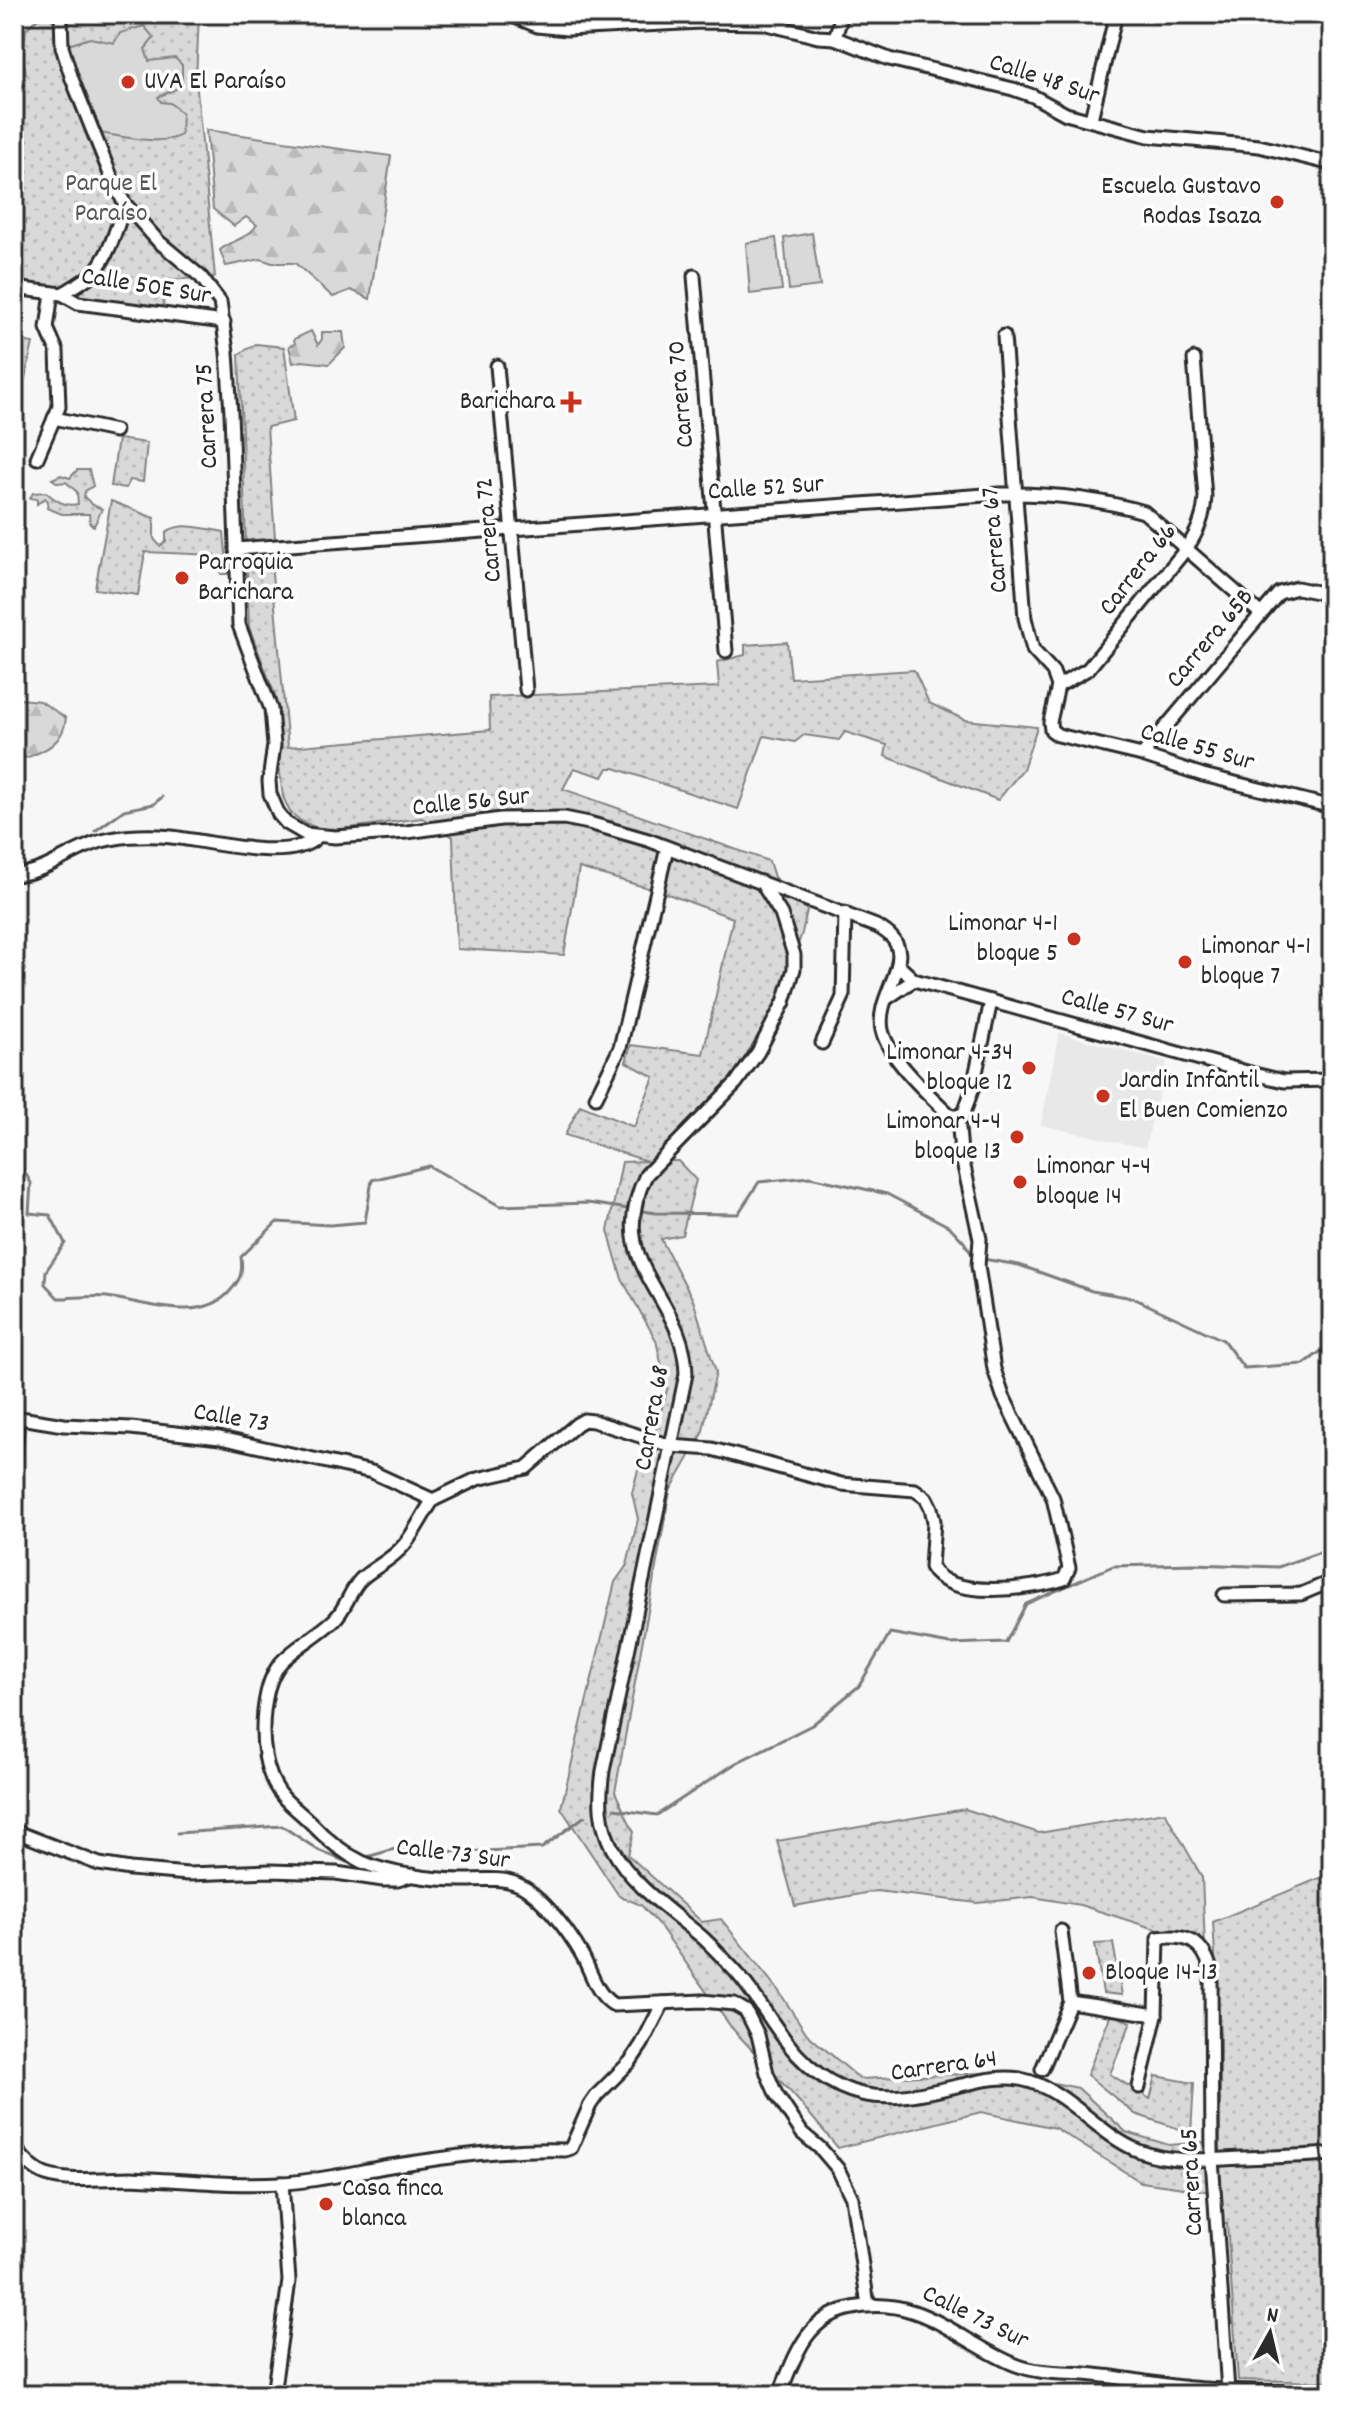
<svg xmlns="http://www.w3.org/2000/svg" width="1346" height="2409" font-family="Dekko,sans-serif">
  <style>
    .built { fill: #e8e8e8 }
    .green { fill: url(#green-dots); stroke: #828282; stroke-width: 2 }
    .forest { fill: url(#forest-firs); stroke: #828282; stroke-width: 2 }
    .wetland { fill: url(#wetland-marsh); stroke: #828282; stroke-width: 2 }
    .pitch { fill: #d9d9d9; stroke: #828282; stroke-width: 2 }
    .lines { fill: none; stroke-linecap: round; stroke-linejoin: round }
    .stream { stroke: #7b7b7b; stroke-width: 3 }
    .minor-casing { stroke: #2b2b2b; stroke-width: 17 }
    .minor { stroke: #fff; stroke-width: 11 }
    .poi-dot { fill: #c8321e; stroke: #fff; stroke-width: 3 }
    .labels { text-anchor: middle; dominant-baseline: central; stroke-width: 7; stroke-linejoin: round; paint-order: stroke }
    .street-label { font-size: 26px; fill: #2b2b2b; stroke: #fff }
    .poi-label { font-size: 26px; fill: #2b2b2b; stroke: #fff; text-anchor: start }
    .park-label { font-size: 26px; fill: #565656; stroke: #fff }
  </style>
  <defs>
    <pattern id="green-dots" width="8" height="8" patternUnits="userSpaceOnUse" patternTransform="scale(2)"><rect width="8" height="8" fill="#d9d9d9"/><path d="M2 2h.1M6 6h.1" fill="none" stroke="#bababa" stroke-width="1.8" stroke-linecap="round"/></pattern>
    <pattern id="forest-firs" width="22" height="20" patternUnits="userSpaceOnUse" patternTransform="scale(2)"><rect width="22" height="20" fill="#d9d9d9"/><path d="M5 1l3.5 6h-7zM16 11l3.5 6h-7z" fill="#bababa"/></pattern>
    <pattern id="wetland-marsh" width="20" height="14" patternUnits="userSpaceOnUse" patternTransform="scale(2)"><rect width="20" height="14" fill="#d9d9d9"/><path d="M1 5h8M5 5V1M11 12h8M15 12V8" fill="none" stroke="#bababa"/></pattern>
  </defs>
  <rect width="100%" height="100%" fill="#f7f7f7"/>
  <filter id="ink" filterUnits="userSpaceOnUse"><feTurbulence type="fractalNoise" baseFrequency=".0125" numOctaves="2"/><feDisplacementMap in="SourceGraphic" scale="16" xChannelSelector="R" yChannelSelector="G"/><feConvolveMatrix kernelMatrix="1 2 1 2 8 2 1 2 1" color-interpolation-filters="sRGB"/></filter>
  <g filter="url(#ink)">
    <path class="built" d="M1059,1033L1167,1062L1145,1148L1041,1125Z"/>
    <g class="green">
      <path d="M42,14H199L196,80L215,277L165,280L163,308L85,297L40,284L14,281V76L26,74L23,57L26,29Z"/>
      <path d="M256,344L284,347L294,421L267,427L275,538L270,552L288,747L490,730L489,697L719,687L717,662L745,655V645L787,642L791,678L914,670L929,703L965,720L1037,727L1023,769L998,800L885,756L887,745L845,732L839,740L804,735L795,742L764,736L738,809L614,768H608L603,777L574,768L563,789L769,861L774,877L807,910L802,933L779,1000L735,1074L654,1161H678L696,1180L682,1235L661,1239L693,1300L716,1372L702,1435L670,1491L615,1792L634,1832L628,1855L702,1922L721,1919L778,1990L807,2034L860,2079L1001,2072L1078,2088L1126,2132L1169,2145L1217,2141L1219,2193L1141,2182L1055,2128L981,2112L838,2148L797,2099L731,2027L660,1926L641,1905L619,1896L561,1808L615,1582L627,1565L638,1519L632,1493L640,1462L650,1450L667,1390L656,1340L622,1279L608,1231L622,1162L647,1161L565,1135L580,1105L634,1127L654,1077L626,1062L631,1045L703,1054L733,918L665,893L579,868L564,955L457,949L453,837L422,818L342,829H319L301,821L290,812L283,797L279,766L281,743L275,695L249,627L239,354Z"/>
      <path d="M118,439L147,443L143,482L130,480L126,488L111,486Z"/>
      <path d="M77,470H89L93,486L85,491L84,497L93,505L102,509L94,526L90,524L89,514H62L47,508L48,501L45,498L37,504V499L30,498L33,493L46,492C56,501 65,507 78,504L77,492L66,482L58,483L52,479L61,475L70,478Z"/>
      <path d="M111,501L154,518V539L160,546L166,542V532C183,521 205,529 224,532L228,574H221L215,555L145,552L138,595L95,589Z"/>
      <path d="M965,1809L1039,1833L1165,1812L1202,1877L1205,1946L1185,1932L1171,1934L1080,1905L1033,1897L978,1903L876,1891L795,1906L777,1841Z"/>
      <path d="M1332,1873V2382L1238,2380L1227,2223H1223L1220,2173V2036L1213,1922Z"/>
      <path d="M1113,1943L1122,1995L1103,1993L1095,1944Z"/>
      <path d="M1111,2014L1131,2022L1110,2074L1150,2099L1156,2076L1194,2083L1191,2133L1135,2114L1087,2075Z"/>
    </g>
    <g class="forest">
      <path d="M206,130L391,156L370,299L351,290L333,297L295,263H272L261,259L226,266L220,250C234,239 246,240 257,225L246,217L234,226L213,209Z"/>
      <path d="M311,331L318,345L322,339V332H343L345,348L329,364L302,361L293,363L289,346L295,344L294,339Z"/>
      <path d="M20,699L40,701L66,718C64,742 46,751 25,758L14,753V701Z"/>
    </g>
    <path class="wetland" d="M14,340L33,343L18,409L14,416Z"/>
    <g class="pitch">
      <path d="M144,26L154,38L145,49L149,61L175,58L182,65V86L158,97L161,102L170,103L182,113L181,135C161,147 117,135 93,132L62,47L90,38L114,43L120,33Z"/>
      <path d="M812,233L820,286L789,290L784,238Z"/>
      <path d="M776,238L782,290L750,294L746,243Z"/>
    </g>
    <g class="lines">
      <g class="stream">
        <path d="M95,831L124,810L154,804L162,797"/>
        <path d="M14,1154L31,1183L29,1213L50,1215L65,1243L46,1271L45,1284L58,1298C74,1298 91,1295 107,1297C144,1302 203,1325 231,1290C241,1279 243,1272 241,1257L277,1222L330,1225L365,1222L372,1180L429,1166L500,1206L588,1203L656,1213L738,1214L759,1182L810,1177L887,1194L950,1227L964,1242L971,1253L976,1255"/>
        <path d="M983,1259L1019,1265L1092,1291L1133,1298L1223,1340L1244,1368L1304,1364L1332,1343"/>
        <path d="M614,1809L657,1815L736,1763L812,1725L859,1686L890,1633L950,1644L1006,1642L1026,1604L1113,1566L1194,1564L1278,1567L1332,1548"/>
        <path d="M177,1833L282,1826L318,1850L347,1862L352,1861"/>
        <path d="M363,1858L395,1849L465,1852L542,1848L585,1816"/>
      </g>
      <defs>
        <g id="minor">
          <path d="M61,14L62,47L72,79L114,184L125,204L158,241L201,277L220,302L227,352L231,413L239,625L271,709L274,745L269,781L270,794L279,815L286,823L305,834L335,837L407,832L501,819L564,818L589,823L648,840L876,926C928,952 874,990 882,1030C888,1058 930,1096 951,1116H958L964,1113L973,1087L991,1001"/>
          <path d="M508,14L537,26L567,29L701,22L763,23L818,37L835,38L889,59L1013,89L1033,96L1066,114L1148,136L1259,146L1332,164"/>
          <path d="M835,38L842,14"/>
          <path d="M1091,119L1116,14"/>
          <path d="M694,276L726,651"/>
          <path d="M14,288L62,294L78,303L224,322"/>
          <path d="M62,294C73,287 86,281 95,271C110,254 117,226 125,204"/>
          <path d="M1004,336L1025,618L1033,650L1053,672L1058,686L1050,722L1051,730L1058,735L1142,755L1203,775L1332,807"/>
          <path d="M497,366L526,690"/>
          <path d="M54,418L115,431"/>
          <path d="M37,458L59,407L57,351L47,328L52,293"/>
          <path d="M236,549L999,494C1048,493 1097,498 1144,512L1261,614"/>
          <path d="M1058,686L1088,669L1187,548C1198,531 1204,517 1205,497L1194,359"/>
          <path d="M1142,755L1279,593L1297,588L1332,595"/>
          <path d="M14,875C43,873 61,857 88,846C110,836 136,835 160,836C198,837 288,866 317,837"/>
          <path d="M761,882L781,914L794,955V969L784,1002L758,1052L736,1083L646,1175C602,1266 685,1294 686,1374L603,1771C599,1800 599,1822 612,1848C631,1885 671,1911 702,1937C714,1948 725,1960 736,1972C772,2013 787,2062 841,2087C881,2106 925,2093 966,2084C983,2080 1002,2076 1020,2079C1067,2088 1095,2133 1139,2151C1170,2163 1208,2160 1241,2158C1271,2157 1302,2156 1332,2154"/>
          <path d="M898,965L914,980L1254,1074L1284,1081L1332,1080"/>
          <path d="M886,999L914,980"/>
          <path d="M822,1043L843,997L845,913"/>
          <path d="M596,1097L620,1048L667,848"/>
          <path d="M14,1417L64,1425L131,1428L220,1438L372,1472L433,1500"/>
          <path d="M14,1468L18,1417"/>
          <path d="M433,1500C423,1514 415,1532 404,1545C392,1560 374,1567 361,1579C350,1590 346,1608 335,1619C320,1634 289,1651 279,1665C269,1679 266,1695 264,1711C261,1739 264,1775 283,1797C291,1806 301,1813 310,1822C326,1839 341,1852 362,1862C389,1874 433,1880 463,1880C480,1880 501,1877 517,1884C541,1894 569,1932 582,1955C591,1971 596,1995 614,2005L702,2001L734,2004L746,2011L758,2035L767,2073L776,2094L802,2133L821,2149L838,2169L852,2198L868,2305"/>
          <path d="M433,1500L477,1479L526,1468L577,1424L584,1420L593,1421L671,1446L712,1449L841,1484L915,1490L926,1498L931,1508L934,1521L931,1567C950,1601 1033,1589 1064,1579L1069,1568L1053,1498L1003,1396L994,1369L978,1266L980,1239L961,1153L958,1116"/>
          <path d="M1224,1595L1301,1594L1332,1581"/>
          <path d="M14,1831L99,1864L130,1869L188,1874L270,1871L336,1873L383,1880H398L413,1875"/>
          <path d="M1070,2002L1156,2015"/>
          <path d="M1042,2069L1070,2002L1061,1931"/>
          <path d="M1139,2087L1156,2015L1158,1938C1187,1934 1203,1941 1211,1970L1212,2159L1228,2391"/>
          <path d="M14,2148C24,2158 32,2170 46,2175C69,2183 105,2178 131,2178C181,2180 232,2186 282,2183C319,2181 354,2172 390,2166C448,2157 507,2148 565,2150L571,2148L590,2105L597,2095L630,2062L642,2044L663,2003"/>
          <path d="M273,2395L289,2281L282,2183"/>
          <path d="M779,2395C795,2358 804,2320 848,2309C919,2292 957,2341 1016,2365C1042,2375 1068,2372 1095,2375C1127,2378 1159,2385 1192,2388C1238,2392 1285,2392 1332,2392"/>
        </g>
      </defs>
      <use href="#minor" class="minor-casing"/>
      <use href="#minor" class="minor"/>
    </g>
  </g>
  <g class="poi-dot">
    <circle cx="128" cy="82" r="8"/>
    <circle cx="1277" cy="202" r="8"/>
    <path d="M567 390h8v8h8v8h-8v8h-8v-8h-8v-8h8z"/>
    <circle cx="182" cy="578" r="8"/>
    <circle cx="1074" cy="939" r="8"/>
    <circle cx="1185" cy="962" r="8"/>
    <circle cx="1029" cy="1068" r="8"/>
    <circle cx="1103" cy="1096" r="8"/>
    <circle cx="1017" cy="1137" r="8"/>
    <circle cx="1020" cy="1182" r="8"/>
    <circle cx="1089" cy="1973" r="8"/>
    <circle cx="326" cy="2204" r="8"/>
  </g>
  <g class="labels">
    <g class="street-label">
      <text transform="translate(1044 80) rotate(18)">Calle 48 Sur</text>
      <text transform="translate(146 287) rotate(9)">Calle 50E Sur</text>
      <text transform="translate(682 394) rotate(-95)">Carrera 70</text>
      <text transform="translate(208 416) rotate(-93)">Carrera 75</text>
      <text transform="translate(766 489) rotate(-4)">Calle 52 Sur</text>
      <text transform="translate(490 530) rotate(-95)">Carrera 72</text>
      <text transform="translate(996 540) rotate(-95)">Carrera 67</text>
      <text transform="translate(1139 570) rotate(-52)">Carrera 66</text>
      <text transform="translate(1211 639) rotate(-50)">Carrera 65B</text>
      <text transform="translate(1197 748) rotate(16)">Calle 55 Sur</text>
      <text transform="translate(471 803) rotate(-6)">Calle 56 Sur</text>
      <text transform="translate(1117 1012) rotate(15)">Calle 57 Sur</text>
      <text transform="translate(653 1418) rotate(-80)">Carrera 68</text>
      <text transform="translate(231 1419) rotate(10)">Calle 73</text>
      <text transform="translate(453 1855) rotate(7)">Calle 73 Sur</text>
      <text transform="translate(944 2067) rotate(-8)">Carrera 64</text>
      <text transform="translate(1193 2182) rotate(-93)">Carrera 65</text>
      <text transform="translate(975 2318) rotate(26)">Calle 73 Sur</text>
    </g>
    <g class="poi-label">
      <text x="144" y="82">UVA El Paraíso</text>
      <text x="1261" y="187" text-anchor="end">Escuela Gustavo<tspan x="1261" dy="30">Rodas Isaza</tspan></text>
      <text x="555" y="402" text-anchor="end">Barichara</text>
      <text x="198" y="563">Parroquia<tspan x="198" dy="30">Barichara</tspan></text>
      <text x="1058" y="924" text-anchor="end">Limonar 4-1<tspan x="1058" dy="30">bloque 5</tspan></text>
      <text x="1201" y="947">Limonar 4-1<tspan x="1201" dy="30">bloque 7</tspan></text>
      <text x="1013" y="1053" text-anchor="end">Limonar 4-34<tspan x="1013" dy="30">bloque 12</tspan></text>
      <text x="1119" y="1081">Jardin Infantil<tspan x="1119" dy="30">El Buen Comienzo</tspan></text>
      <text x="1001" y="1122" text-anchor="end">Limonar 4-4<tspan x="1001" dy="30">bloque 13</tspan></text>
      <text x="1036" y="1167">Limonar 4-4<tspan x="1036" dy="30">bloque 14</tspan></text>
      <text x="1105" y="1973">Bloque 14-13</text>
      <text x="342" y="2189">Casa finca<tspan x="342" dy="30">blanca</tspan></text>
    </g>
    <g class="park-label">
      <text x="111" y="184">Parque El<tspan x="111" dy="30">Paraíso</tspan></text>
    </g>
  </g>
  <rect width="1346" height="2409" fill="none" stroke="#fff" stroke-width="48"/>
  <rect x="24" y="24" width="1298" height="2361" fill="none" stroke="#2b2b2b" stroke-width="3" filter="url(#ink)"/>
  <g transform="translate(1270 2333) rotate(8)" stroke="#ffffff" stroke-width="6" paint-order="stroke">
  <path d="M0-6L14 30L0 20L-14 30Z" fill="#2b2b2b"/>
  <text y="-12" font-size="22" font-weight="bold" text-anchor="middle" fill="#2b2b2b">N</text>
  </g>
</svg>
